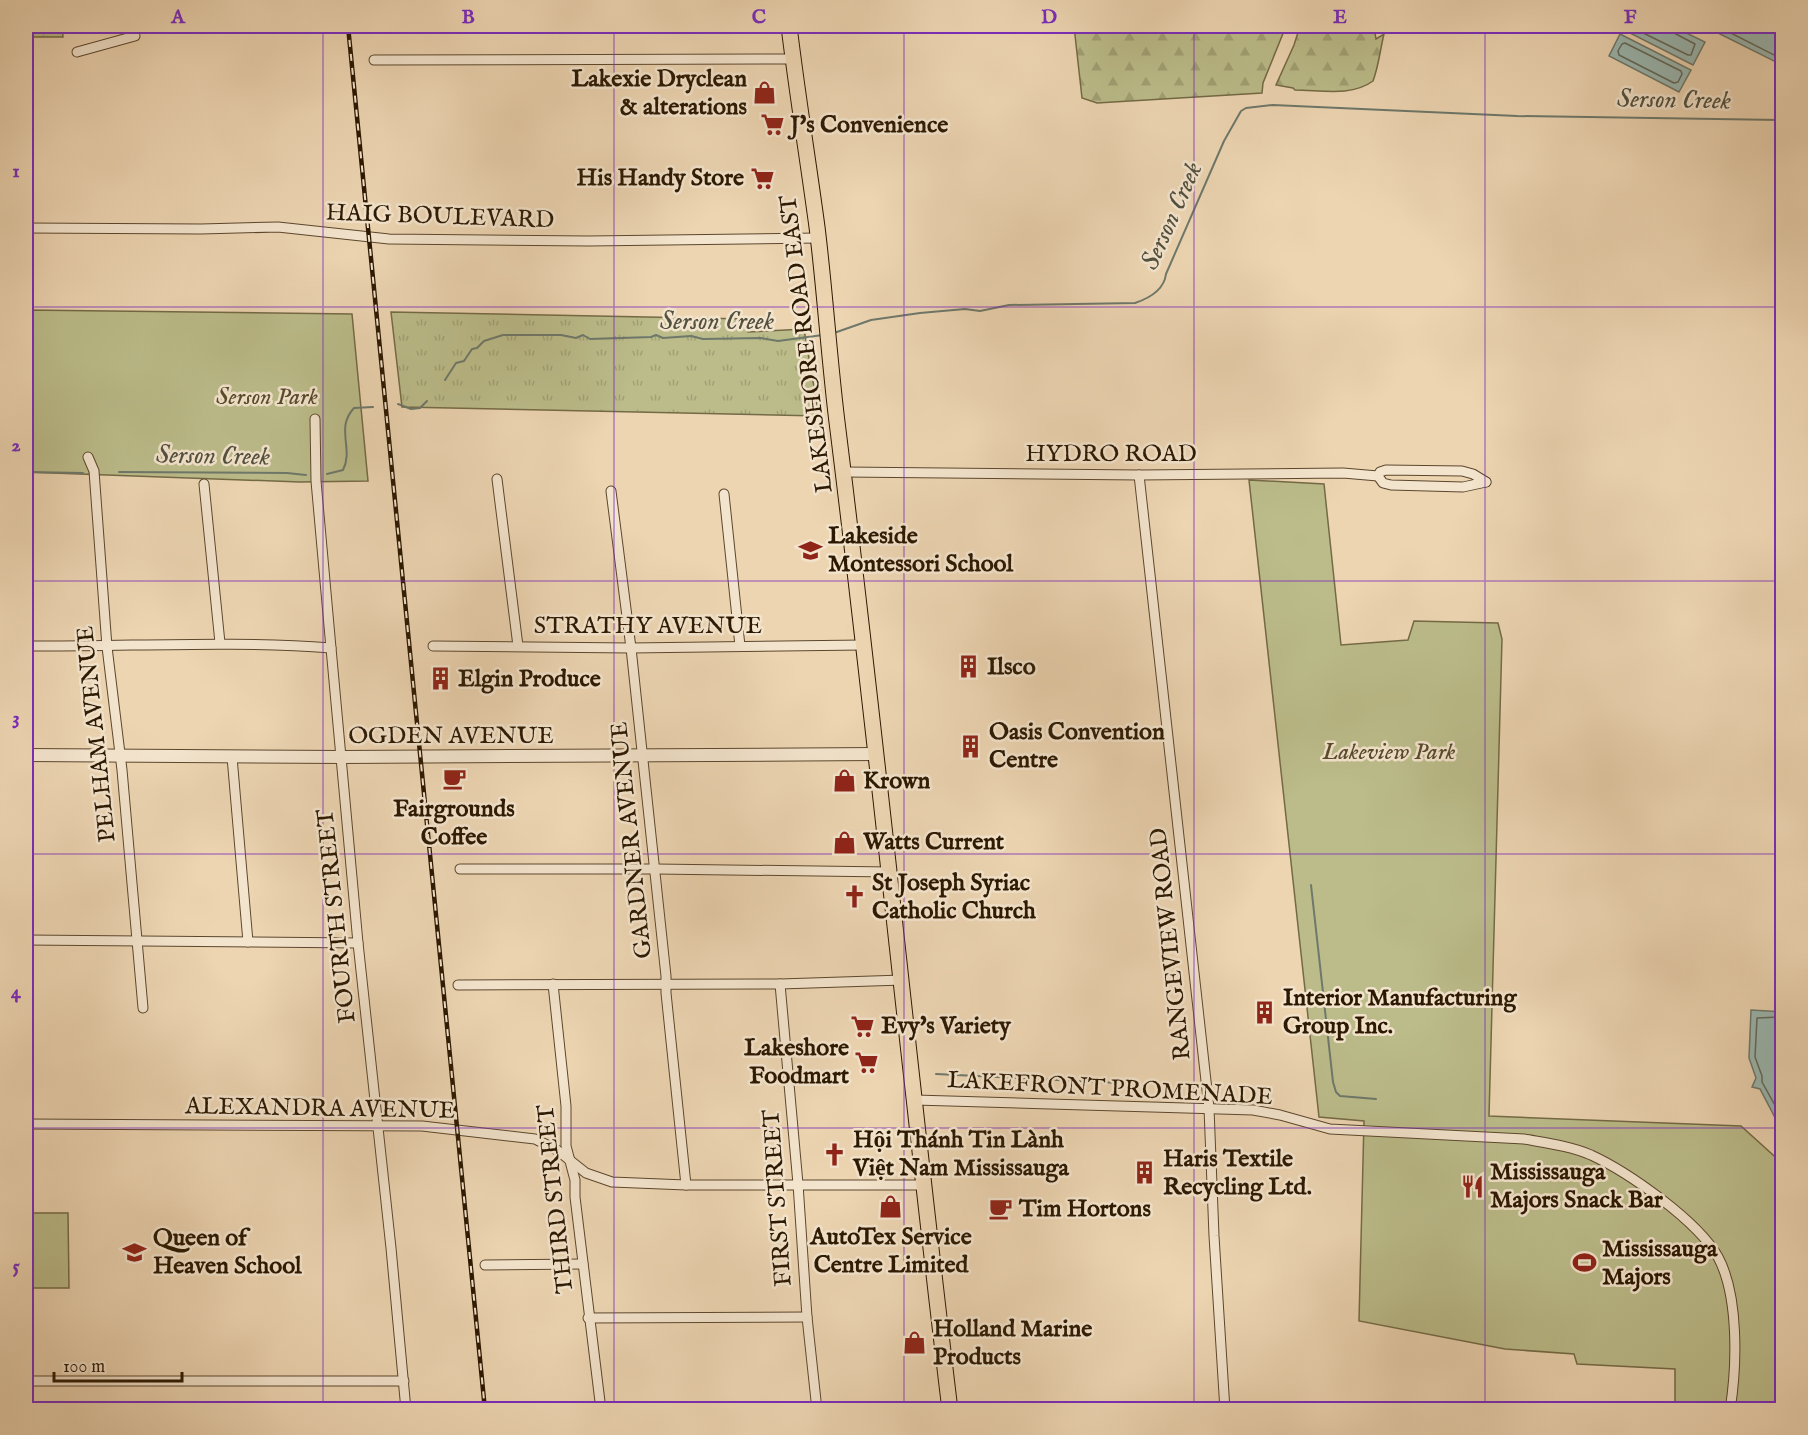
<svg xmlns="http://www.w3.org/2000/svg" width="1808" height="1435" font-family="'IM FELL English',serif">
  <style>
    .grass { fill: url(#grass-tufts); stroke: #746a46; stroke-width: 1.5 }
    .forest { fill: url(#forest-firs); stroke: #746a46; stroke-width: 1.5 }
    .park { fill: #bbbc8a; stroke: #746a46; stroke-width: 1.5 }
    .water { fill: #9ab8b2; stroke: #6e786b; stroke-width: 1.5 }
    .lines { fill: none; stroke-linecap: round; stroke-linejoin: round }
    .shore { stroke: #63685a; stroke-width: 1.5 }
    .stream { stroke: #6e786b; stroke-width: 2 }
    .minor-casing { stroke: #5c472d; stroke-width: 11 }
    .tertiary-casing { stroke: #5c472d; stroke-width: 14 }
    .primary-casing { stroke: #2c1801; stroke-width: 17 }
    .minor { stroke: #f3e4cd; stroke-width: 9 }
    .tertiary { stroke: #f3e4cd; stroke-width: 12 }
    .primary { stroke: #edd5b2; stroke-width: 15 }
    .rail-casing { stroke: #2c1801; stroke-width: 4.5 }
    .rail { stroke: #f3e4cd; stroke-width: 2; stroke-dasharray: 7; stroke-linecap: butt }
    .grid { fill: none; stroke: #7b2cbf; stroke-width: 1.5; stroke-opacity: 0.55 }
    .labels { text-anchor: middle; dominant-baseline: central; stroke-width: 5; stroke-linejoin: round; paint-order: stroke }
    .poi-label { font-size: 24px; font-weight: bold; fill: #2c1801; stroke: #f3e4cd; text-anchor: start }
    .street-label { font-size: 24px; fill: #2c1801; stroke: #f3e4cd }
    .park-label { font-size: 24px; font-style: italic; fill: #57492a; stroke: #f3e4cd }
    .water-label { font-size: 26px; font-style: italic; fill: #52503f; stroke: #f3e4cd }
    .neatline { fill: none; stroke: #7b2cbf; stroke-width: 2 }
    .grid-label { font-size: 20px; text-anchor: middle; font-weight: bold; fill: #7b2cbf }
  </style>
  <defs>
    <pattern id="grass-tufts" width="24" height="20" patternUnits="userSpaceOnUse" patternTransform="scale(1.5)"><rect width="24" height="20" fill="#bbbc8a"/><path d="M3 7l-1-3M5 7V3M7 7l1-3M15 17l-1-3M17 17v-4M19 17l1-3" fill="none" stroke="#a1a175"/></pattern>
    <pattern id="forest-firs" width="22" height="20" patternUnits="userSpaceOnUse" patternTransform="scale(1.5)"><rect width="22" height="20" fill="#bbbc8a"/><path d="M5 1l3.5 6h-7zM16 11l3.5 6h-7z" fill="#a1a175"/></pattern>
  </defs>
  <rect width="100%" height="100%" fill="#edd5b2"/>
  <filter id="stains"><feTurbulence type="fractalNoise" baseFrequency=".00333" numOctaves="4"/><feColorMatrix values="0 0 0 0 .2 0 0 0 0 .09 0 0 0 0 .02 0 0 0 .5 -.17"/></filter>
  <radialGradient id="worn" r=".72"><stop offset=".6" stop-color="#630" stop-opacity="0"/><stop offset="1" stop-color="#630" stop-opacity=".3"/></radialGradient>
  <g class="grass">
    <path d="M26,26H62L63,37H26Z"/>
    <path d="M391,312L747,319L748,332L804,329L819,416L402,407Z"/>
  </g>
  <g class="forest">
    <path d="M1074,26H1286L1263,83L1262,93L1097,103L1082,98Z"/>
    <path d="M1300,26H1355L1360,31L1374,28L1376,39L1384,34C1380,50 1379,65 1373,81C1351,97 1321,90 1295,90L1293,88L1276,85L1294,45Z"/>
  </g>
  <g class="park">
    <path d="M26,310L352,314L368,481L300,482L26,472Z"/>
    <path d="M1249,480L1324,484L1341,645L1408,640L1414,621L1498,623L1502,639L1489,1116L1741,1126L1782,1163V1185L1779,1187L1782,1192V1409H1675V1369L1577,1364L1574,1354L1505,1349L1359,1321L1364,1121L1319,1117Z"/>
    <path d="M26,1213H68L69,1288H26Z"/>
  </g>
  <g class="water">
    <path d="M1624,26H1672L1705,42L1693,65L1622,29Z"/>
    <path d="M1704,26H1782V65Z"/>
    <path d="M1620,34L1691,70L1679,92L1609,56Z"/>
    <path d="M1751,1010L1782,1012V1024L1775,1053L1782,1070V1131L1760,1089L1752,1087L1756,1078L1749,1058Z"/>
  </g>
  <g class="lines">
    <g class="shore">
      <path d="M1629,26L1688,55H1691L1695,44L1674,33L1671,26"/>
      <path d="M1717,26L1782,59"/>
      <path d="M1625,43L1681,71L1682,74L1678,82L1674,83L1619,55L1618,51L1622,44Z"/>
      <path d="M1782,1017L1757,1018L1755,1057L1762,1076V1082L1782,1118"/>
    </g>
    <g class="stream">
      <path d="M834,333L871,320L920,313L965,309L980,311L1009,305L1135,303C1150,298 1164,290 1166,274L1224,141L1241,111L1246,108L1273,105L1517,116L1782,120"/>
      <path d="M445,380L456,363L464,361L472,349L477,348L484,341L503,335H561L576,338L583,335L590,339L651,337L656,335L663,338L691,336L703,339L761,338L778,341L823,335"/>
      <path d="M398,404L411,409L420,408L427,401"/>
      <path d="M26,472L83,473"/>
      <path d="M119,472L287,473L306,475"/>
      <path d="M327,474L343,470C354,449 335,428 354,408L373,407"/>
      <path d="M1311,885L1333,1082L1336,1092L1340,1096L1376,1099"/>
      <path d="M936,1074L1140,1084"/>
    </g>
    <defs>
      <g id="minor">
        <path d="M77,52L135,36"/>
        <path d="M374,60L793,59"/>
        <path d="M26,228L201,229L278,227L389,239L589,241L818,238"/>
        <path d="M315,419L316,481L331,648L358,943L391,1248L406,1410"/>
        <path d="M88,457L94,471L107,647L122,770L143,1008"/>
        <path d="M845,472L1139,475L1343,473L1378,476"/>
        <path d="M1139,475L1209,1108L1214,1236L1225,1410"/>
        <path d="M1378,476L1380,472L1386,470L1462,471L1473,474L1486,482"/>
        <path d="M1378,476L1383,483L1391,485L1463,487L1486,482"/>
        <path d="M497,479L518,646"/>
        <path d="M204,484L220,643"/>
        <path d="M611,491L631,648L666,976V993L686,1185"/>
        <path d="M724,494L740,646"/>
        <path d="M26,646C127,647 229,640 331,648"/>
        <path d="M433,646L631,648L863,645"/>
        <path d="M232,757L248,942"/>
        <path d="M460,869H656L890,872"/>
        <path d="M26,940L358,943"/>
        <path d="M553,984L566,1106V1146L575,1180V1197L601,1410"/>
        <path d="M780,984L798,1184L807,1317L817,1410"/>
        <path d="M458,985L780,984L903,980"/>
        <path d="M915,1100L1253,1110L1280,1115L1330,1129L1524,1139C1546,1143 1570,1146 1591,1155C1628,1172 1698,1221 1718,1257C1739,1296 1737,1366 1730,1410"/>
        <path d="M26,1124L422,1126L535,1139L557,1150L586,1173L612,1182L686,1185H925"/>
        <path d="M485,1265L583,1264"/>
        <path d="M588,1318L807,1317"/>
        <path d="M26,1381H404"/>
      </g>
      <path id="tertiary" d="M26,755L342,757L876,754"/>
      <path id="primary" d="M789,26C797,93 808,160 817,227C825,292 829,357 837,422C878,750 910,1081 950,1410"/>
    </defs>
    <use href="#minor" class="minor-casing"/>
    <use href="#tertiary" class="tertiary-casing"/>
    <use href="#primary" class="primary-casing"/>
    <use href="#minor" class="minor"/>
    <use href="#tertiary" class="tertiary"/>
    <use href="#primary" class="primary"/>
    <defs>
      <path id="rail" d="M348,26L485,1410"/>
    </defs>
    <use href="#rail" class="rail-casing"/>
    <use href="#rail" class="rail"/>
  </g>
  <path class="grid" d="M323,26V1410M614,26V1410M904,26V1410M1194,26V1410M1485,26V1410M26,307H1782M26,581H1782M26,854H1782M26,1128H1782"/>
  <defs>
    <symbol id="shop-bare" viewBox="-9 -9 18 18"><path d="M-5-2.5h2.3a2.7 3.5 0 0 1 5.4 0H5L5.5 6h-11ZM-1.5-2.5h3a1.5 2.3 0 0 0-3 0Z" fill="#8f2418" stroke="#f3e4cd" stroke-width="2.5" paint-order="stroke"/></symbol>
    <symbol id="supermarket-bare" viewBox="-9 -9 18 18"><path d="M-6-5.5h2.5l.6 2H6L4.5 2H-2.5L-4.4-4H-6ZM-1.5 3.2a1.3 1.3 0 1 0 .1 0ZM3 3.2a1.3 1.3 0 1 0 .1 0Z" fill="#8f2418" stroke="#f3e4cd" stroke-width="2.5" paint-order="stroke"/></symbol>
    <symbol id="school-bare" viewBox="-9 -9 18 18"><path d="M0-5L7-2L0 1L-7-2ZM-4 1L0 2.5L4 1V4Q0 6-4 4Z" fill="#8f2418" stroke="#f3e4cd" stroke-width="2.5" paint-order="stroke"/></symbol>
    <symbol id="building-bare" viewBox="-9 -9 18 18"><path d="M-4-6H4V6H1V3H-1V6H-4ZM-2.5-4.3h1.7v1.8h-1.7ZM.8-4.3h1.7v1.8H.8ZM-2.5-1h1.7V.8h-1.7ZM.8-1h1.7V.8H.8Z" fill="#8f2418" stroke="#f3e4cd" stroke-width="2.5" paint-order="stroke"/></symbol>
    <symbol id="cafe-bare" viewBox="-9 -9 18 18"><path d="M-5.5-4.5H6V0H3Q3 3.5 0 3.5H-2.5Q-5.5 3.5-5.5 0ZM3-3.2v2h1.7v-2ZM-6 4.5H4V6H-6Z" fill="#8f2418" stroke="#f3e4cd" stroke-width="2.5" paint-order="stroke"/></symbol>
    <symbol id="church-bare" viewBox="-9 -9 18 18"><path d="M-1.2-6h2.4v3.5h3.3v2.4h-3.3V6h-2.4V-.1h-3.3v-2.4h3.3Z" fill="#8f2418" stroke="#f3e4cd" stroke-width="2.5" paint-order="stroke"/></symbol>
    <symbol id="restaurant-bare" viewBox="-9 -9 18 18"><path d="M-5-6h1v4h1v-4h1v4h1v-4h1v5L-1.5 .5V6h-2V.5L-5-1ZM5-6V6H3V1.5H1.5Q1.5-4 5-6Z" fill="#8f2418" stroke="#f3e4cd" stroke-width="2.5" paint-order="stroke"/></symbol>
    <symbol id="stadium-bare" viewBox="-9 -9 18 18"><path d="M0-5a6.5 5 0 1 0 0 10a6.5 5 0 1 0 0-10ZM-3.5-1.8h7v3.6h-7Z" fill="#8f2418" stroke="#f3e4cd" stroke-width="2.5" paint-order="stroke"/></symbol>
  </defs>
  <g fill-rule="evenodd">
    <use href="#shop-bare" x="748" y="76" width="33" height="33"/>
    <use href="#supermarket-bare" x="756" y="108" width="33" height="33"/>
    <use href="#supermarket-bare" x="746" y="162" width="33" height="33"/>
    <use href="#school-bare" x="794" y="534" width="33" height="33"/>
    <use href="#building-bare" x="952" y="650" width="33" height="33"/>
    <use href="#building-bare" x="424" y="662" width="33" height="33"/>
    <use href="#building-bare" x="954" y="730" width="33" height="33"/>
    <use href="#cafe-bare" x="438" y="762" width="33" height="33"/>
    <use href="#shop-bare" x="828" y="764" width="33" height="33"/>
    <use href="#shop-bare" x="828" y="826" width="33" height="33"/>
    <use href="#church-bare" x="838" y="880" width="33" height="33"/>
    <use href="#building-bare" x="1248" y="996" width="33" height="33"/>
    <use href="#supermarket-bare" x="846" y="1010" width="33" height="33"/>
    <use href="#supermarket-bare" x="850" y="1046" width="33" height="33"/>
    <use href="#church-bare" x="818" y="1138" width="33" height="33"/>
    <use href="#building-bare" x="1128" y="1156" width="33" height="33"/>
    <use href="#restaurant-bare" x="1456" y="1170" width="33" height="33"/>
    <use href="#shop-bare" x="874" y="1190" width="33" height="33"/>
    <use href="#cafe-bare" x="984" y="1192" width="33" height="33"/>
    <use href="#school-bare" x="118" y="1236" width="33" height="33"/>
    <use href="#stadium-bare" x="1568" y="1246" width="33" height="33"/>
    <use href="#shop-bare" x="898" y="1326" width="33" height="33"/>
  </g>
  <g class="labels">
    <g class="poi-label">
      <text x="747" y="79" text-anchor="end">Lakexie Dryclean<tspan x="747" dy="28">&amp; alterations</tspan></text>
      <text x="790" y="125">J's Convenience</text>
      <text x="744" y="178" text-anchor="end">His Handy Store</text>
      <text x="828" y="536">Lakeside<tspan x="828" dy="28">Montessori School</tspan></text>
      <text x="987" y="667">Ilsco</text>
      <text x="458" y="679">Elgin Produce</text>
      <text x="989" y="732">Oasis Convention<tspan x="989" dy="28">Centre</tspan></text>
      <text x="863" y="781">Krown</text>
      <text x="454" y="809" text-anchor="middle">Fairgrounds<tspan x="454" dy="28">Coffee</tspan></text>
      <text x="863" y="842">Watts Current</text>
      <text x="872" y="883">St Joseph Syriac<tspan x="872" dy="28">Catholic Church</tspan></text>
      <text x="1283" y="998">Interior Manufacturing<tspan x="1283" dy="28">Group Inc.</tspan></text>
      <text x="881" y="1026">Evy's Variety</text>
      <text x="849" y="1048" text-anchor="end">Lakeshore<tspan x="849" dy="28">Foodmart</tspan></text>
      <text x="853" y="1140">Hội Thánh Tin Lành<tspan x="853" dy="28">Việt Nam Mississauga</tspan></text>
      <text x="1163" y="1159">Haris Textile<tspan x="1163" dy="28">Recycling Ltd.</tspan></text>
      <text x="1490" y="1172">Mississauga<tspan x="1490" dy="28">Majors Snack Bar</tspan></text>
      <text x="1019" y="1209">Tim Hortons</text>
      <text x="891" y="1237" text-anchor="middle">AutoTex Service<tspan x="891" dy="28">Centre Limited</tspan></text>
      <text x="153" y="1238">Queen of<tspan x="153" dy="28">Heaven School</tspan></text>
      <text x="1602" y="1249">Mississauga<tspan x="1602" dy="28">Majors</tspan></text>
      <text x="933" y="1329">Holland Marine<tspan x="933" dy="28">Products</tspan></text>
    </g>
    <g class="street-label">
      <text transform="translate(440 217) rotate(2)">HAIG BOULEVARD</text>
      <text transform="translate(807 344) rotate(-97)">LAKESHORE ROAD EAST</text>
      <text x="1111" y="454">HYDRO ROAD</text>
      <text x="648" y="626">STRATHY AVENUE</text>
      <text transform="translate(97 734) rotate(-96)">PELHAM AVENUE</text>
      <text x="451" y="736">OGDEN AVENUE</text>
      <text transform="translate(632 840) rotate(-96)">GARDNER AVENUE</text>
      <text transform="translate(337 916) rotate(-96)">FOURTH STREET</text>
      <text transform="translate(1171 944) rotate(-96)">RANGEVIEW ROAD</text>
      <text transform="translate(1110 1089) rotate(3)">LAKEFRONT PROMENADE</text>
      <text transform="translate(320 1109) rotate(1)">ALEXANDRA AVENUE</text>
      <text transform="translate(778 1198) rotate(-94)">FIRST STREET</text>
      <text transform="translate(556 1199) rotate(-96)">THIRD STREET</text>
    </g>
    <g class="park-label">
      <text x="267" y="397">Serson Park</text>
      <text x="1389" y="752">Lakeview Park</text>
    </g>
    <g class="water-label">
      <text transform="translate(1674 100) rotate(1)">Serson Creek</text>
      <text transform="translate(1172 216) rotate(-66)">Serson Creek</text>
      <text x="717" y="321">Serson Creek</text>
      <text transform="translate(213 456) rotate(1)">Serson Creek</text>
    </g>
  </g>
  <rect width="1808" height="1435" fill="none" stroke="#edd5b2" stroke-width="66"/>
  <path d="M54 1372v9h128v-9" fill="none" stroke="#2c1801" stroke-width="3"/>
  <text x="63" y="1372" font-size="18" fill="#2c1801" stroke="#f3e4cd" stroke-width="4.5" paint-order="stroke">100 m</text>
  <rect x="33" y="33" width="1742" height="1369" class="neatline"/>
  <g class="grid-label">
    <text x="178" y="23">A</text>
    <text x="468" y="23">B</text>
    <text x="759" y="23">C</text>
    <text x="1049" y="23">D</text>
    <text x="1340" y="23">E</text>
    <text x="1630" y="23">F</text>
    <text x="16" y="177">1</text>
    <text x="16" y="451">2</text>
    <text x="16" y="724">3</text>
    <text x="16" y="998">4</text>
    <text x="16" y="1272">5</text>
  </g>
  <rect width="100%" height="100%" filter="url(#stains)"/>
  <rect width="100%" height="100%" fill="url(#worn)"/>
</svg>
